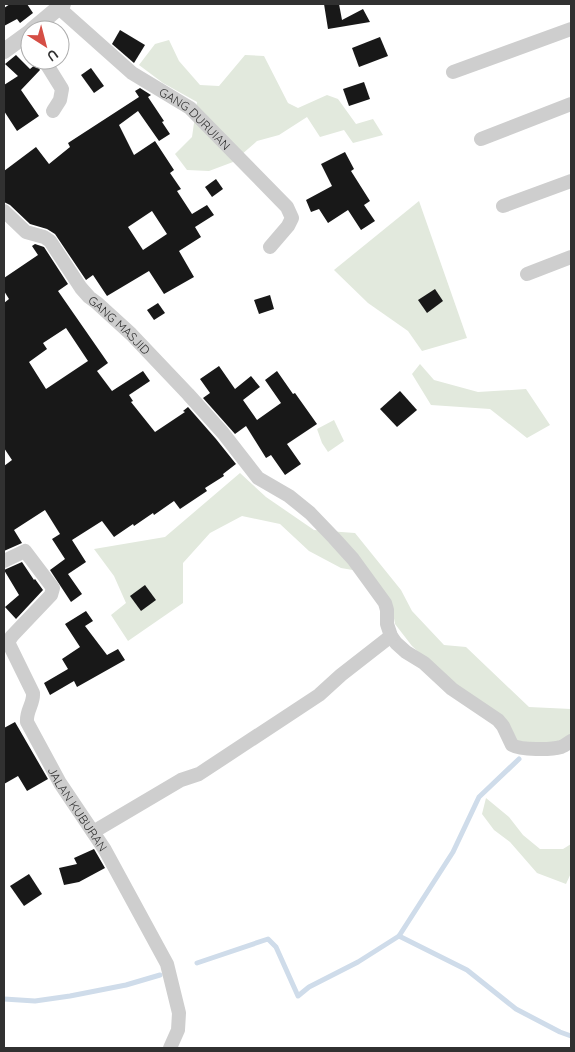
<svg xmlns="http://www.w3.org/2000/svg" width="575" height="1052" font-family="Quicksand,sans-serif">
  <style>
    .green { fill: #e2e9dd }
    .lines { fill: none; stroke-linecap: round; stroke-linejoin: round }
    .stream { stroke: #cfdcea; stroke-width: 5 }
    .building { fill: #181818; fill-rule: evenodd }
    .minor { stroke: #cecece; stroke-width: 14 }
    .tertiary { stroke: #cecece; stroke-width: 16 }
    .labels { text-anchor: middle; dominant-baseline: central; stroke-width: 5; stroke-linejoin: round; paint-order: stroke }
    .street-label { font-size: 12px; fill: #313131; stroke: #fff }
  </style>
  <rect width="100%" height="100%" fill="#fff"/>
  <g class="green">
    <path d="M169,40L179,61L200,85L219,86L245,55L264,56L288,103L298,108L327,95L338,99L356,124L373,119L383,135L353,143L344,130L320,137L307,117L279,135L257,141L233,162L209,171L187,170L175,154L192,137L197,102L163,83L139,65L155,44Z"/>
    <path d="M419,201L467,338L422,351L408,331L368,303L334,270Z"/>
    <path d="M420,364L434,380L478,392L526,389L550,425L527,438L490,409L431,405L412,374Z"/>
    <path d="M334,420L344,441L328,452L322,443L317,429Z"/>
    <path d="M240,473L266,497L314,530L355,533L401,590L412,611L444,645L466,647L529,707L571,709V735L560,742L531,743L515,741L412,646L395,624L392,607L370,573L341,568L309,551L280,524L242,516L210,533L183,563V603L128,641L111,615L126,603L114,576L94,549L165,537Z"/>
    <path d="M486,798L509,817L523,835L540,849H563L571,844V873L566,884L537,873L510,842L494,830L482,814Z"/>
  </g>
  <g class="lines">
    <g class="stream">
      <path d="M399,936L467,970L516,1009L560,1032L571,1036"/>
      <path d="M197,963L268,939L276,947L298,996L309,987L358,962L399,936L453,852L479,797L519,759"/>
      <path d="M4,999L35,1001L70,996L126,985L160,975"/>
    </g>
  </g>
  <g class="building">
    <path d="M10,4H27L33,13L20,23L17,19L4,26V8Z"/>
    <path d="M324,4H339L342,20L363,9L370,22L328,29Z"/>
    <path d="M120,30L145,45L134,63L112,44Z"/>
    <path d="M380,37L388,56L359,67L352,48Z"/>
    <path d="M16,55L30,69L36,64L40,70L21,90L39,116L17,131L4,111V85L18,76L5,64Z"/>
    <path d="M91,68L104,86L94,93L81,75Z"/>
    <path d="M364,82L370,99L349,106L343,89Z"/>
    <path d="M140,88L151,95L148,97L164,121L162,122L170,134L159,141L138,111L119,125L134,155L155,141L174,170L170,173L181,189L177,191L192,214L207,205L214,215L195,227L201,237L179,251L194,277L164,294L149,271L107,296L93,275L86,280L55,234L47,229L30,224L10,205L4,202V171L36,147L49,164L70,147L68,143L139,97L135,91ZM152,211L167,234L143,250L128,227Z"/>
    <path d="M345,152L354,169L351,171L370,201L364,205L375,221L361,230L348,210L328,223L319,209L311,212L306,200L332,186L321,164Z"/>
    <path d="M216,179L223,189L212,197L205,187Z"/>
    <path d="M35,244L44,247L68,284L58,291L108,363L97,371L112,391L143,371L150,381L129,395L133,401L131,402L155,432L185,412L183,411L188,407L216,439L236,464L223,474L224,476L205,488L207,491L180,509L174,501L154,515L153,513L134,526L133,524L114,537L102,521L72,540L86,562L68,574L82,594L71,602L50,570L65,559L52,539L60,534L45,510L14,530L22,543L4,551V466L12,460L4,448V303L9,299L4,291V278L38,255L32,246ZM66,328L88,361L46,389L29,362L47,349L43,343Z"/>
    <path d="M435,289L443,301L427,313L418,300Z"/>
    <path d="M270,295L274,309L259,314L254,300Z"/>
    <path d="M158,303L165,313L154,320L147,310Z"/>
    <path d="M219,366L235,389L251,376L260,387L243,400L257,420L281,403L265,380L277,371L293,394L295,393L317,424L287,444L301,464L285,475L271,455L266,458L246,426L235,434L203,398L210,393L200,379Z"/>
    <path d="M400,391L417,410L397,427L380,409Z"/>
    <path d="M22,562L34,580L35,579L43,590L16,619L5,607L19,595L4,570Z"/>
    <path d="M145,585L156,600L141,611L130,596Z"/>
    <path d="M86,611L93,621L85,626L107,655L118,649L125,660L77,687L74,681L50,695L44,683L68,669L62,659L80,647L65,624Z"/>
    <path d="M15,722L48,779L27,791L18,776L4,784V728Z"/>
    <path d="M94,849L105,868L79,882L64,885L59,868L77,864L74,858Z"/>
    <path d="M29,874L42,894L24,906L10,886Z"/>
  </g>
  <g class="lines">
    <g class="minor">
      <path id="s1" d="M59,8L132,73L190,108L287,207L292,218L288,226L270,247"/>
      <path d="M44,60L62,89L60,100L53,111"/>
      <path d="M453,72L571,29"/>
      <path d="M481,139L571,104"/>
      <path d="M503,206L571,181"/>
      <path id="s2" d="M4,211L26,232L44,237L50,241L81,288L89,297L97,303L131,334L188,394L223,433L258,478L289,496L310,513L334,538L353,559L385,603L387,610V624L391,636L396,643L406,652L424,663L452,689L498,720L503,726L512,745C521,750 551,750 561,747C564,746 568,743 571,741"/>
      <path d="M527,274L571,257"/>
      <path id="s3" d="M4,561L25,551L53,588L51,595L12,636L8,642L33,693C34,704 26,710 27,722L60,783L105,850L167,964L179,1013L178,1030L170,1048"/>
      <path d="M93,832L181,780L199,774L319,695L341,675L391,636"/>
    </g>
    <g class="tertiary">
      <path d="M32,30L63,4"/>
      <path d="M4,51L30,32"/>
    </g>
  </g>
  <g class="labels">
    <g class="street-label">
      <text stroke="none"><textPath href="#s1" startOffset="176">GANG DURUIAN</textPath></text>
      <text stroke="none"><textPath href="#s2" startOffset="166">GANG MASJID</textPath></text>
      <text stroke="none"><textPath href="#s3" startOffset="328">JALAN KUBURAN</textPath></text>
    </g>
  </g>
  <rect width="575" height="1052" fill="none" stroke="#313131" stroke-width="10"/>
  <g transform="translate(45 45) rotate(144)"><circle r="24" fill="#ffffff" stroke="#adadad"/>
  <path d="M0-4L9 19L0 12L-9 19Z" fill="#d54e45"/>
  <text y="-8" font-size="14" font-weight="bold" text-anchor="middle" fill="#313131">U</text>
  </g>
</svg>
